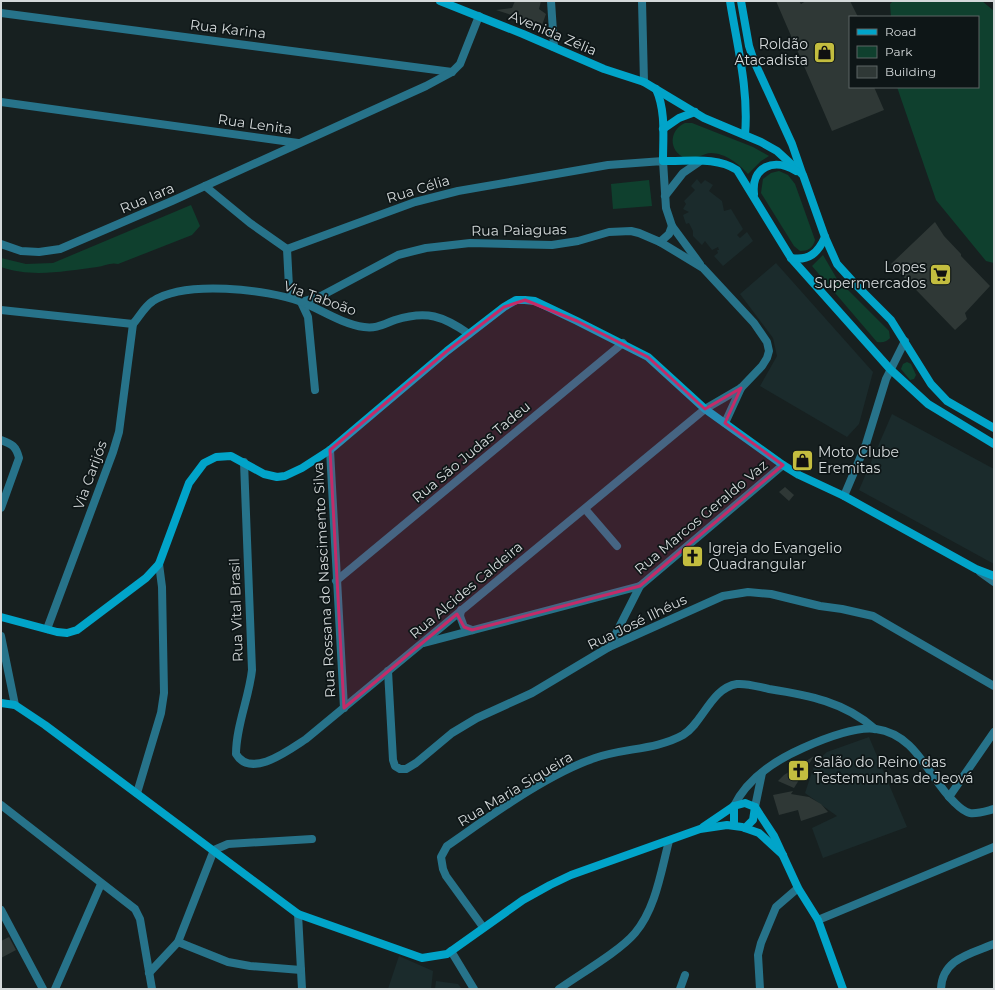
<svg xmlns="http://www.w3.org/2000/svg" width="995" height="990" font-family="Montserrat,sans-serif">
  <style>
    .built { fill: #1b2b2c }
    .green { fill: #0f402e }
    .building { fill: #2f3836 }
    .lines { fill: none; stroke-linecap: round; stroke-linejoin: round }
    .street { stroke: #27738a; stroke-width: 8 }
    .secondary { stroke: #01a4c9; stroke-width: 8 }
    .marked { fill: #c42b68; fill-opacity: 0.2; stroke: #c42b68; stroke-width: 3; stroke-linejoin: round }
    .labels { text-anchor: middle; dominant-baseline: central; stroke-width: 3.5; stroke-linejoin: round; paint-order: stroke }
    .street-label { font-size: 14px; fill: #d4d9da; stroke: #0e1617 }
    .poi-label { font-size: 14px; fill: #d4d9da; stroke: #0e1617; text-anchor: start }
  </style>
  <rect width="100%" height="100%" fill="#172020"/>
  <g class="built">
    <path d="M697,179L701,184L705,180L713,185L709,191L722,201L724,211L731,209L743,229L737,235L740,238L747,232L753,241L723,266L714,256L718,253L717,250H719L718,247L712,250L705,241L702,245L693,236V231L689,223L686,224L683,215L689,212L683,209L686,204L684,201L695,190L691,186Z"/>
    <path d="M776,263L873,372L859,424L847,437L760,386L777,356L773,338L740,294Z"/>
    <path d="M892,414L994,469V564L859,490Z"/>
    <path d="M869,737L907,827L823,858L812,828L837,816L805,793L815,763L827,752Z"/>
    <path d="M399,956L433,971L431,989H388Z"/>
    <path d="M436,981L458,984L462,989H435Z"/>
  </g>
  <g class="green">
    <path d="M893,1H982L994,11V263L986,261L936,200L897,87H978V17H891L890,4Z"/>
    <path d="M685,123H692L753,147L769,156L761,161L748,174C739,164 725,153 711,153C702,153 695,162 685,158C668,151 669,130 685,123Z"/>
    <path d="M779,171L788,175L795,184L815,240C813,248 808,251 800,251L794,246L761,193L763,179L771,173Z"/>
    <path d="M649,180L652,206L613,209L611,184Z"/>
    <path d="M191,205L200,226L192,235L118,264C111,262 104,266 97,267C65,271 32,278 1,267V258L26,264L53,263Z"/>
    <path d="M823,255L837,279L889,331L890,338C886,342 883,343 877,342L812,266Z"/>
    <path d="M907,362L911,364L916,375L914,379L910,380L901,369L903,364Z"/>
  </g>
  <g class="building">
    <path d="M515,1H541L539,9L546,14L542,25L496,10L512,8Z"/>
    <path d="M776,1H799L801,4L806,1H850L858,17H850V87H874L884,110L832,131Z"/>
    <path d="M935,222L944,236L961,254V256L990,286L965,313L967,319L955,330L891,264Z"/>
    <path d="M785,487L794,495L789,501L779,492Z"/>
    <path d="M693,548L701,560L694,564L687,553Z"/>
    <path d="M814,756L794,788L778,781L784,775Z"/>
    <path d="M793,791L791,794L809,797L821,804L828,812L801,821L798,810L779,815L773,795Z"/>
    <path d="M9,937L16,950L1,958V941Z"/>
  </g>
  <g class="lines">
    <g class="street">
      <path d="M551,1L554,47"/>
      <path d="M642,1L644,82"/>
      <path d="M1,13L452,72"/>
      <path d="M1,102L298,143"/>
      <path d="M205,186L250,223L287,249L415,202L458,191L608,165L663,161L666,208L672,226L669,234L660,242"/>
      <path d="M665,196L683,173L699,162"/>
      <path d="M672,226L700,264"/>
      <path d="M1,244L21,251L39,252L60,249L172,201L426,86L452,72L460,64L479,16"/>
      <path d="M287,249L289,287L291,293L301,302L308,317L315,390"/>
      <path d="M1,310L133,324C139,317 145,306 153,301C185,280 266,289 302,302C322,310 342,324 364,327C376,329 384,324 395,320C427,310 443,316 469,334"/>
      <path d="M725,423L741,388"/>
      <path d="M1,440C12,444 16,446 19,458L1,508"/>
      <path d="M330,450L344,708"/>
      <path d="M244,462L252,670C249,698 236,726 236,754C251,779 289,750 306,739L705,409L741,388L762,366L767,358L769,351L767,342L754,323L703,268L660,242L639,233L631,231L609,232L578,241L552,245L470,243L426,248L398,255L321,296L301,302"/>
      <path d="M844,496L866,444L886,379L905,341"/>
      <path d="M585,509L617,546"/>
      <path d="M980,572L994,582"/>
      <path d="M336,581L623,343"/>
      <path d="M461,610L460,616L464,627L472,630"/>
      <path d="M47,629L113,452L119,432L133,324"/>
      <path d="M1,636L15,705"/>
      <path d="M424,643L640,586L783,465"/>
      <path d="M609,647L640,586"/>
      <path d="M388,671L393,760L395,766L400,769H406L416,763L452,733L477,718L532,693L609,647L723,596L748,592L771,594L820,606L842,609L873,616L994,686"/>
      <path d="M137,793L161,713L164,693L162,587L159,564"/>
      <path d="M949,797L994,732"/>
      <path d="M1,805L135,909L140,919L152,989"/>
      <path d="M734,806C747,779 776,760 803,748C821,740 855,726 876,729C918,735 928,778 955,803C959,807 965,812 970,813C978,814 986,811 994,809"/>
      <path d="M755,807L762,773"/>
      <path d="M1,910L43,989"/>
      <path d="M298,914L302,989"/>
      <path d="M818,920L994,847"/>
      <path d="M483,927L446,876L443,869L441,857L447,846C489,817 547,774 595,758C623,748 656,750 683,735C703,723 711,688 737,684C747,683 759,687 769,689C808,695 845,702 875,729"/>
      <path d="M178,942L228,962L250,966L301,970"/>
      <path d="M451,951L474,989"/>
      <path d="M149,973L178,942L214,850L228,844L312,839"/>
      <path d="M55,989L101,884"/>
      <path d="M559,989C580,974 620,951 635,933C656,908 661,871 669,841"/>
      <path d="M680,989L685,975"/>
      <path d="M760,989L758,955L761,943L776,907L798,888"/>
      <path d="M941,989C942,959 970,954 994,944"/>
    </g>
    <g class="secondary">
      <path d="M440,1L523,34L604,69L644,82L704,118L761,142L777,151L803,175L825,237L837,264L857,286L891,320L931,384L947,401L994,428"/>
      <path d="M730,1C737,45 749,90 745,135"/>
      <path d="M741,1L749,46L754,61L792,144L802,173"/>
      <path d="M656,89C666,111 663,137 663,161C688,162 715,156 737,170L791,258L890,369L928,404L994,444"/>
      <path d="M663,129L679,118L695,112"/>
      <path d="M754,194C751,167 774,157 796,171"/>
      <path d="M791,258C809,261 818,253 825,237"/>
      <path d="M1,617L57,632L67,633L77,630L146,578L159,564L189,483L204,463L216,457L231,456L264,474L277,477L285,476L302,468L330,450L447,351L504,307L516,300H525L535,301L577,321L648,357L705,409L783,465L799,475L844,496L976,569L994,576"/>
      <path d="M1,703L15,705L45,725L298,914L422,958L447,954L523,900L550,885L571,875L700,829L727,825L742,827L759,833L783,855"/>
      <path d="M734,806V825"/>
      <path d="M703,827L734,806L745,803L755,807L774,836L798,888L818,920L843,989"/>
      <path d="M745,828L753,820L755,807"/>
    </g>
  </g>
  <path class="marked" d="M525,300L577,321L648,357L705,409L741,388L725,423L783,465L640,586L472,630L464,627L457,614L344,708L330,450L447,351L504,307Z"/>
  <defs>
    <symbol id="shop-square" viewBox="-11 -11 22 22"><rect x="-9" y="-9" width="18" height="18" rx="4" fill="#c3bd3f" stroke="#0e1617"/><path d="M-5-2.5h2.3a2.7 3.5 0 0 1 5.4 0H5L5.5 6h-11ZM-1.5-2.5h3a1.5 2.3 0 0 0-3 0Z" fill="#111"/></symbol>
    <symbol id="supermarket-square" viewBox="-11 -11 22 22"><rect x="-9" y="-9" width="18" height="18" rx="4" fill="#c3bd3f" stroke="#0e1617"/><path d="M-6-5.5h2.5l.6 2H6L4.5 2H-2.5L-4.4-4H-6ZM-1.5 3.2a1.3 1.3 0 1 0 .1 0ZM3 3.2a1.3 1.3 0 1 0 .1 0Z" fill="#111"/></symbol>
    <symbol id="church-square" viewBox="-11 -11 22 22"><rect x="-9" y="-9" width="18" height="18" rx="4" fill="#c3bd3f" stroke="#0e1617"/><path d="M-1.2-6h2.4v3.5h3.3v2.4h-3.3V6h-2.4V-.1h-3.3v-2.4h3.3Z" fill="#111"/></symbol>
  </defs>
  <g fill-rule="evenodd">
    <use href="#shop-square" x="812" y="40" width="25" height="25"/>
    <use href="#supermarket-square" x="928" y="262" width="25" height="25"/>
    <use href="#shop-square" x="790" y="448" width="25" height="25"/>
    <use href="#church-square" x="680" y="544" width="25" height="25"/>
    <use href="#church-square" x="786" y="758" width="25" height="25"/>
  </g>
  <g class="labels">
    <g class="street-label">
      <text transform="translate(228 29) rotate(7)">Rua Karina</text>
      <text transform="translate(553 33) rotate(23)">Avenida Zélia</text>
      <text transform="translate(255 124) rotate(8)">Rua Lenita</text>
      <text transform="translate(418 189) rotate(-17)">Rua Célia</text>
      <text transform="translate(147 198) rotate(-23)">Rua Iara</text>
      <text transform="translate(519 230) rotate(-1)">Rua Paiaguas</text>
      <text transform="translate(320 298) rotate(20)">Via Taboão</text>
      <text transform="translate(471 452) rotate(-40)">Rua São Judas Tadeu</text>
      <text transform="translate(90 475) rotate(-70)">Via Carijós</text>
      <text transform="translate(701 517) rotate(-40)">Rua Marcos Geraldo Vaz</text>
      <text transform="translate(324 580) rotate(-93)">Rua Rossana do Nascimento Silva</text>
      <text transform="translate(466 590) rotate(-40)">Rua Alcides Caldeira</text>
      <text transform="translate(236 610) rotate(-92)">Rua Vital Brasil</text>
      <text transform="translate(637 622) rotate(-26)">Rua José Ilhéus</text>
      <text transform="translate(515 789) rotate(-31)">Rua Maria Siqueira</text>
    </g>
    <g class="poi-label">
      <text x="808" y="44" text-anchor="end">Roldão<tspan x="808" dy="16">Atacadista</tspan></text>
      <text x="926" y="267" text-anchor="end">Lopes<tspan x="926" dy="16">Supermercados</tspan></text>
      <text x="818" y="452">Moto Clube<tspan x="818" dy="16">Eremitas</tspan></text>
      <text x="708" y="548">Igreja do Evangelio<tspan x="708" dy="16">Quadrangular</tspan></text>
      <text x="814" y="762">Salão do Reino das<tspan x="814" dy="16">Testemunhas de Jeová</tspan></text>
    </g>
  </g>
  <rect width="995" height="990" fill="none" stroke="#d4d9da" stroke-width="4"/>
  <rect x="849" y="16" width="130" height="72" fill="#0e1617" stroke="#5d6465"/>
  <rect x="857" y="29" width="20" height="6" fill="#01a4c9" stroke="#5d6465"/>
  <text x="885" y="36" font-size="12" fill="#d4d9da">Road</text>
  <rect x="857" y="46" width="20" height="12" fill="#0f402e" stroke="#5d6465"/>
  <text x="885" y="56" font-size="12" fill="#d4d9da">Park</text>
  <rect x="857" y="66" width="20" height="12" fill="#2f3836" stroke="#5d6465"/>
  <text x="885" y="76" font-size="12" fill="#d4d9da">Building</text>
</svg>
